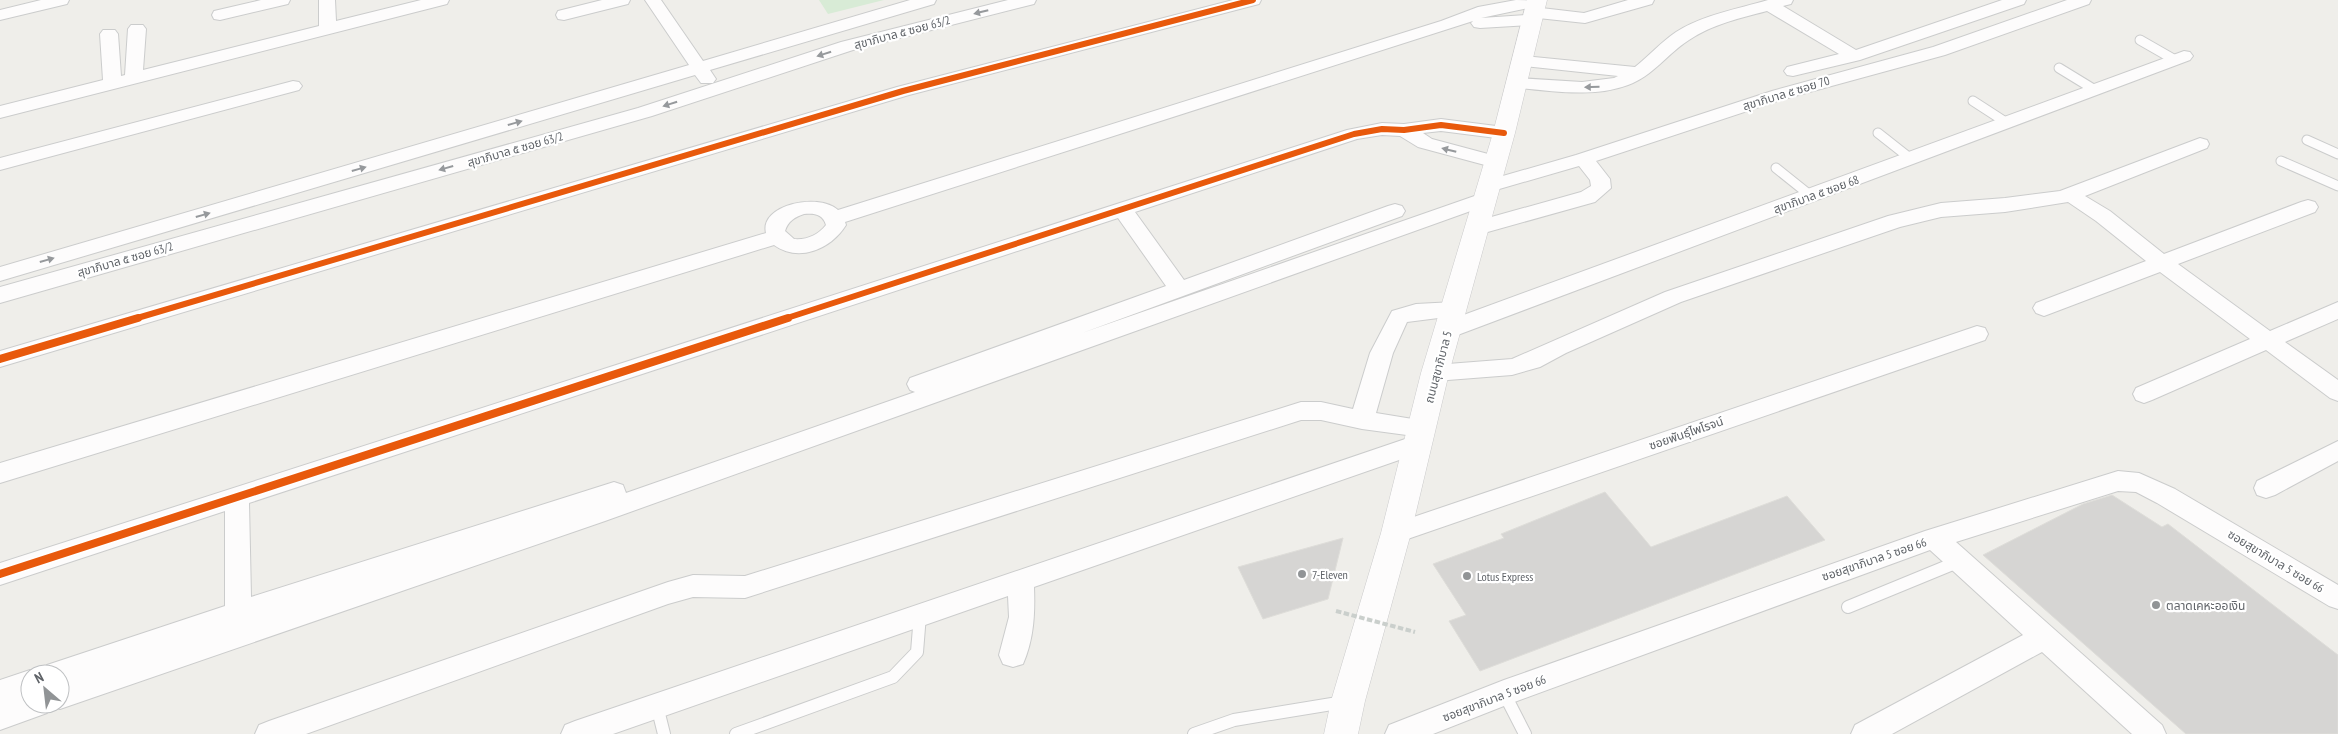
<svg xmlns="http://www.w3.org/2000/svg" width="2338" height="734" font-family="'PT Sans Narrow','Noto Sans Thai',sans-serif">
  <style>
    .green { fill: #d8ebd6 }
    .building { fill: #d6d5d3; stroke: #deddd9 }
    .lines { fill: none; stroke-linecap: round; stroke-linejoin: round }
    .lane-far1-casing { stroke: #cbcccc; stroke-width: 11 }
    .lane-casing { stroke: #cbcccc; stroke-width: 14 }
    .street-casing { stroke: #cbcccc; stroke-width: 2 }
    .secondary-casing { stroke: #cacacb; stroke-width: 1 }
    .lane-far1 { stroke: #fdfcfc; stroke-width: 9 }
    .lane { stroke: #fdfcfc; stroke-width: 12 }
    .street { fill: #fdfcfc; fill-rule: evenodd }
    .secondary { fill: #fdfcfc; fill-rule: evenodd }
    .path-bridge { stroke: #cacfcc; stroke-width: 4; stroke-dasharray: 5.5 2.5; stroke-linecap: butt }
    .cycleway-far1-casing { stroke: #fff; stroke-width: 9 }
    .cycleway-casing { stroke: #fff; stroke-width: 11 }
    .cycleway-far1 { stroke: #e8590c; stroke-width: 6 }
    .cycleway { stroke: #e8590c; stroke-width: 8 }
    .oneway { fill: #96999c }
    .poi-dot { fill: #919496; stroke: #fff; stroke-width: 2 }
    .labels { text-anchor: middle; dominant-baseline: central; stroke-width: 4.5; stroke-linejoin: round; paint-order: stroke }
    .street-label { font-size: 12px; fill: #5f6368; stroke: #fff }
    .poi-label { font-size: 12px; fill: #5f6368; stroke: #fff; text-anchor: start }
  </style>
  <rect width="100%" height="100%" fill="#efeeea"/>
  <path class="green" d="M819,0H884L828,14Z"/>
  <g class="building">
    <path d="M1605,492L1651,547L1787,496L1825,540L1480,671L1449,621L1466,615L1433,564L1504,538L1501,534Z"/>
    <path d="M2112,495L2162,527L2168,524L2338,655V734H2186L1983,555L2083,504Z"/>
    <path d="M1343,538L1328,599L1263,619L1238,567Z"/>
  </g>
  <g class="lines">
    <defs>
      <g id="lane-far1">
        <path d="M2140,40L2175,60"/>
        <path d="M2059,68L2095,90"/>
        <path d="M1973,101L2007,123"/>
        <path d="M1878,133L1911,159"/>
        <path d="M2307,140L2338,154"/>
        <path d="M2281,161L2338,186"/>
        <path d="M1776,168L1811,196"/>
      </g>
      <g id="lane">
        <path d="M1848,607L1960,561"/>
        <path d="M1504,693L1525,734"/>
        <path d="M657,706L664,734"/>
        <path d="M736,734L893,677L917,652L920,615"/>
        <path d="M1194,734L1234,720L1344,702"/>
      </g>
      <g id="street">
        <path d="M41,0H69L67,4L0,20V10Z"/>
        <path d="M261,0H290L288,4L220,20L214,19L212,15L214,11Z"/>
        <path d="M319,0H335L336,21L421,0H449L447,4L0,118V106L103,80L100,34L103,30H115L118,34L121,76L125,75L128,29L131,25H143L146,29L143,70L319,26Z"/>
        <path d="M602,0H630L628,4L564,20L558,19L556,15L558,11Z"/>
        <path d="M645,0H661L703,61L910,0H936L934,4L710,70L716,79L713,83H701L695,75L0,281V267L689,65Z"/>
        <path d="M1008,0H1036L1034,4L853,50L652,116L0,303V287L638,108L841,42Z"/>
        <path d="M1233,0H1261L1259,4L909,95L0,367V351L897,87Z"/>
        <path d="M1516,0L1545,1L1543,5L1481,18L1527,15L1525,12L1527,8L1533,7L1584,13L1628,0H1654L1652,4L1585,23L1538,18L1539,20L1537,24L1531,25L1480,28L1474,27L1471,23L1473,21L845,222L846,225C831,249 799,263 774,245L0,483V463L766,233C759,205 818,192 838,210L1441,21L1478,7ZM804,214C814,213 823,214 826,225C818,235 807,240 794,239L785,231C788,221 795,217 804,214Z"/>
        <path d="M1768,0H1793L1791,4L1783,6L1856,50L2002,0H2026L2024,4L1860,60L1793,76L1787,75L1784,71L1787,67L1839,54L1767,11C1741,18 1712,24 1689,40C1667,54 1653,76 1628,85C1593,98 1554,91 1518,88L1512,87L1509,83L1512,79L1518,78L1582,82L1614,78L1618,76L1523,66L1517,65L1514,61L1517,57L1523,56L1635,67C1649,56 1661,42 1676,32C1703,15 1737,9 1768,0Z"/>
        <path d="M2067,0H2091L2089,4L1945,55L1784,99L1596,161L1610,179L1611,188L1595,202L1477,235L1470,233L1467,228L1470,223L1581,192L1591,186L1590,180L1579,166L1489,192L1493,193L1496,198L1493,203L605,521L60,709L50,705L47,713L0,730V680L30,670L39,674H30V704H60V674H43L47,665L225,606V511L0,585V563L1347,130L1382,123L1404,124L1441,119L1504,127L1511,129L1513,133L1511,137L1504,139L1441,131L1423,133L1432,139L1503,158L1506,162L1503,166L1496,168L1418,147L1400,136L1382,135L1357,139L1135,212L1184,280L1388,206L1395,204L1402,206L1405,211L1402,216L1082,333L1486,192L1482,190L1479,186L1482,182L1576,155L1772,91L1933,47ZM1118,218L1166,286L910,378L907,384L910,390L915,392L626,493L623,485L614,482L251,597L249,503Z"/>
        <path d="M2184,51L2190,52L2193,56L2190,60L1455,336L1447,338L1439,336L1436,330L1439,324Z"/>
        <path d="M293,81L299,82L302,86L299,90L0,170V158Z"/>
        <path d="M2200,138L2207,140L2209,144L2207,148L2085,196L2110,211L2164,254L2301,202L2308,200L2315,202L2318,207L2315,212L2178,264L2270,331L2338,302V319L2285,342L2338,380V401L2330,398L2266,350L2152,400L2144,403L2136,400L2133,394L2136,388L2250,339L2160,272L2052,313L2044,316L2036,313L2033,308L2036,303L2146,261L2096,221L2068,202L2005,212L1941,217L1900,227L1681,302L1566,353L1540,367L1512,375L1435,381L1427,379L1424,373L1427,367L1435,365L1512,359L1665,292L1888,216L1941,203L2005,198L2060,191Z"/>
        <path d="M1454,302L1462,305L1465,310L1462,315L1407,322L1393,353L1376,413L1431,422L1435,428L1431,434L1424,437L1429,444L1425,451L1034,587C1035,613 1034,639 1023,664L1013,667L1003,664L999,655L1009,617L1008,596L613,734H561L565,725L575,721L1414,436L1362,429L1321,420H1301L745,598L693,597L668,604L306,734H255L259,725L269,721L668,582L693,575L745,576L1301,402H1321L1353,409L1370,353L1392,311L1416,304Z"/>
        <path d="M1977,326L1985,328L1988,334L1985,340L1396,543L1387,540L1383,533L1387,526Z"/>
        <path d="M2338,441V461L2275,495L2266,498L2257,495L2254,488L2257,481Z"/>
        <path d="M2118,471L2139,473L2175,489L2338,585V609L2329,606L2157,503L2136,492L2118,491L1956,542L2162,725L2166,734H2132L2042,652L1892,734H1851L1855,725L2023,635L1930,550L1509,704L1433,734H1385L1389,725L1504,680L1925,531Z"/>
      </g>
      <path id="secondary" d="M1527,0H1547L1515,133L1449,373L1411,533L1365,701L1358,734H1324L1331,701L1381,533L1421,373L1493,133Z"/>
    </defs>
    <use href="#lane-far1" class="lane-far1-casing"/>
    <use href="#lane" class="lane-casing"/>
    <use href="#street" class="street-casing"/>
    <use href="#secondary" class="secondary-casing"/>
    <use href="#lane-far1" class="lane-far1"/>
    <use href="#lane" class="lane"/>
    <use href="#street" class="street"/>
    <use href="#secondary" class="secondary"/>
    <path class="path-bridge" d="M1336,611L1415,632"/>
    <defs>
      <g id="cycleway-far1">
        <path d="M134,319L903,91L1253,0"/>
        <path d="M784,319L1354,134L1382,129L1404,130L1441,125L1504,133"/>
      </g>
      <g id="cycleway">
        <path d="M0,359L138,318"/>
        <path d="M0,574L788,318"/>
      </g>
    </defs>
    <use href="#cycleway-far1" class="cycleway-far1-casing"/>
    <use href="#cycleway" class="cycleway-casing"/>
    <use href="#cycleway-far1" class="cycleway-far1"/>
    <use href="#cycleway" class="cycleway"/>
  </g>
  <defs><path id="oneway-solid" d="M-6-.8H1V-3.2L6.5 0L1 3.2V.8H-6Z" transform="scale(1.25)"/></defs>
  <g class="oneway">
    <use href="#oneway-solid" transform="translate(981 12) rotate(166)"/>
    <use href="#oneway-solid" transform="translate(824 54) rotate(162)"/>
    <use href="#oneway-solid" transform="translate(1592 87) rotate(179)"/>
    <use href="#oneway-solid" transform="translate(670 104) rotate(162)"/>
    <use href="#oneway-solid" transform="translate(515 123) rotate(-16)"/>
    <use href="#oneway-solid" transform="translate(1449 150) rotate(-166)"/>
    <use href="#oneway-solid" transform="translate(446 168) rotate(164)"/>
    <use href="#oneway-solid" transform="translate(359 169) rotate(-16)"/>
    <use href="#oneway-solid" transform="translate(203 215) rotate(-16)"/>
    <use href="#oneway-solid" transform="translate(47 260) rotate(-16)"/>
  </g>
  <g class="poi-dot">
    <circle cx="1302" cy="574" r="5"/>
    <circle cx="1467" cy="576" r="5"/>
    <circle cx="2156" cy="605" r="5"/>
  </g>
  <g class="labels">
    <g class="street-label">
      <text transform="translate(902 32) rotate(-15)">สุขาภิบาล ๕ ซอย 63/2</text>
      <text transform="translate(1786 93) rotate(-17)">สุขาภิบาล ๕ ซอย 70</text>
      <text transform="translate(515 149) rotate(-16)">สุขาภิบาล ๕ ซอย 63/2</text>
      <text transform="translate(1816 194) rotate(-20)">สุขาภิบาล ๕ ซอย 68</text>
      <text transform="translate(125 259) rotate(-16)">สุขาภิบาล ๕ ซอย 63/2</text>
      <text transform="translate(1438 367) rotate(-75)">ถนนสุขาภิบาล 5</text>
      <text transform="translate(1686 433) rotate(-19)">ซอยพันธ์ุไพโรจน์</text>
      <text transform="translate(1874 559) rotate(-19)">ซอยสุขาภิบาล 5 ซอย 66</text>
      <text transform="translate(2276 561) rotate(31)">ซอยสุขาภิบาล 5 ซอย 66</text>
      <text transform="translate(1494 698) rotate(-21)">ซอยสุขาภิบาล 5 ซอย 66</text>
    </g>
    <g class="poi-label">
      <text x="1312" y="574">7-Eleven</text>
      <text x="1477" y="576">Lotus Express</text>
      <text x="2166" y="605">ตลาดเคหะออเงิน</text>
    </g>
  </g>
  <g transform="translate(45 689) rotate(332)"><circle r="24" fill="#ffffff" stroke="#bfc1c3"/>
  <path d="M0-4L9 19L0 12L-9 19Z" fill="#919496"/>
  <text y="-8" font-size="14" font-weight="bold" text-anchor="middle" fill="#5f6368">N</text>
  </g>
</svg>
